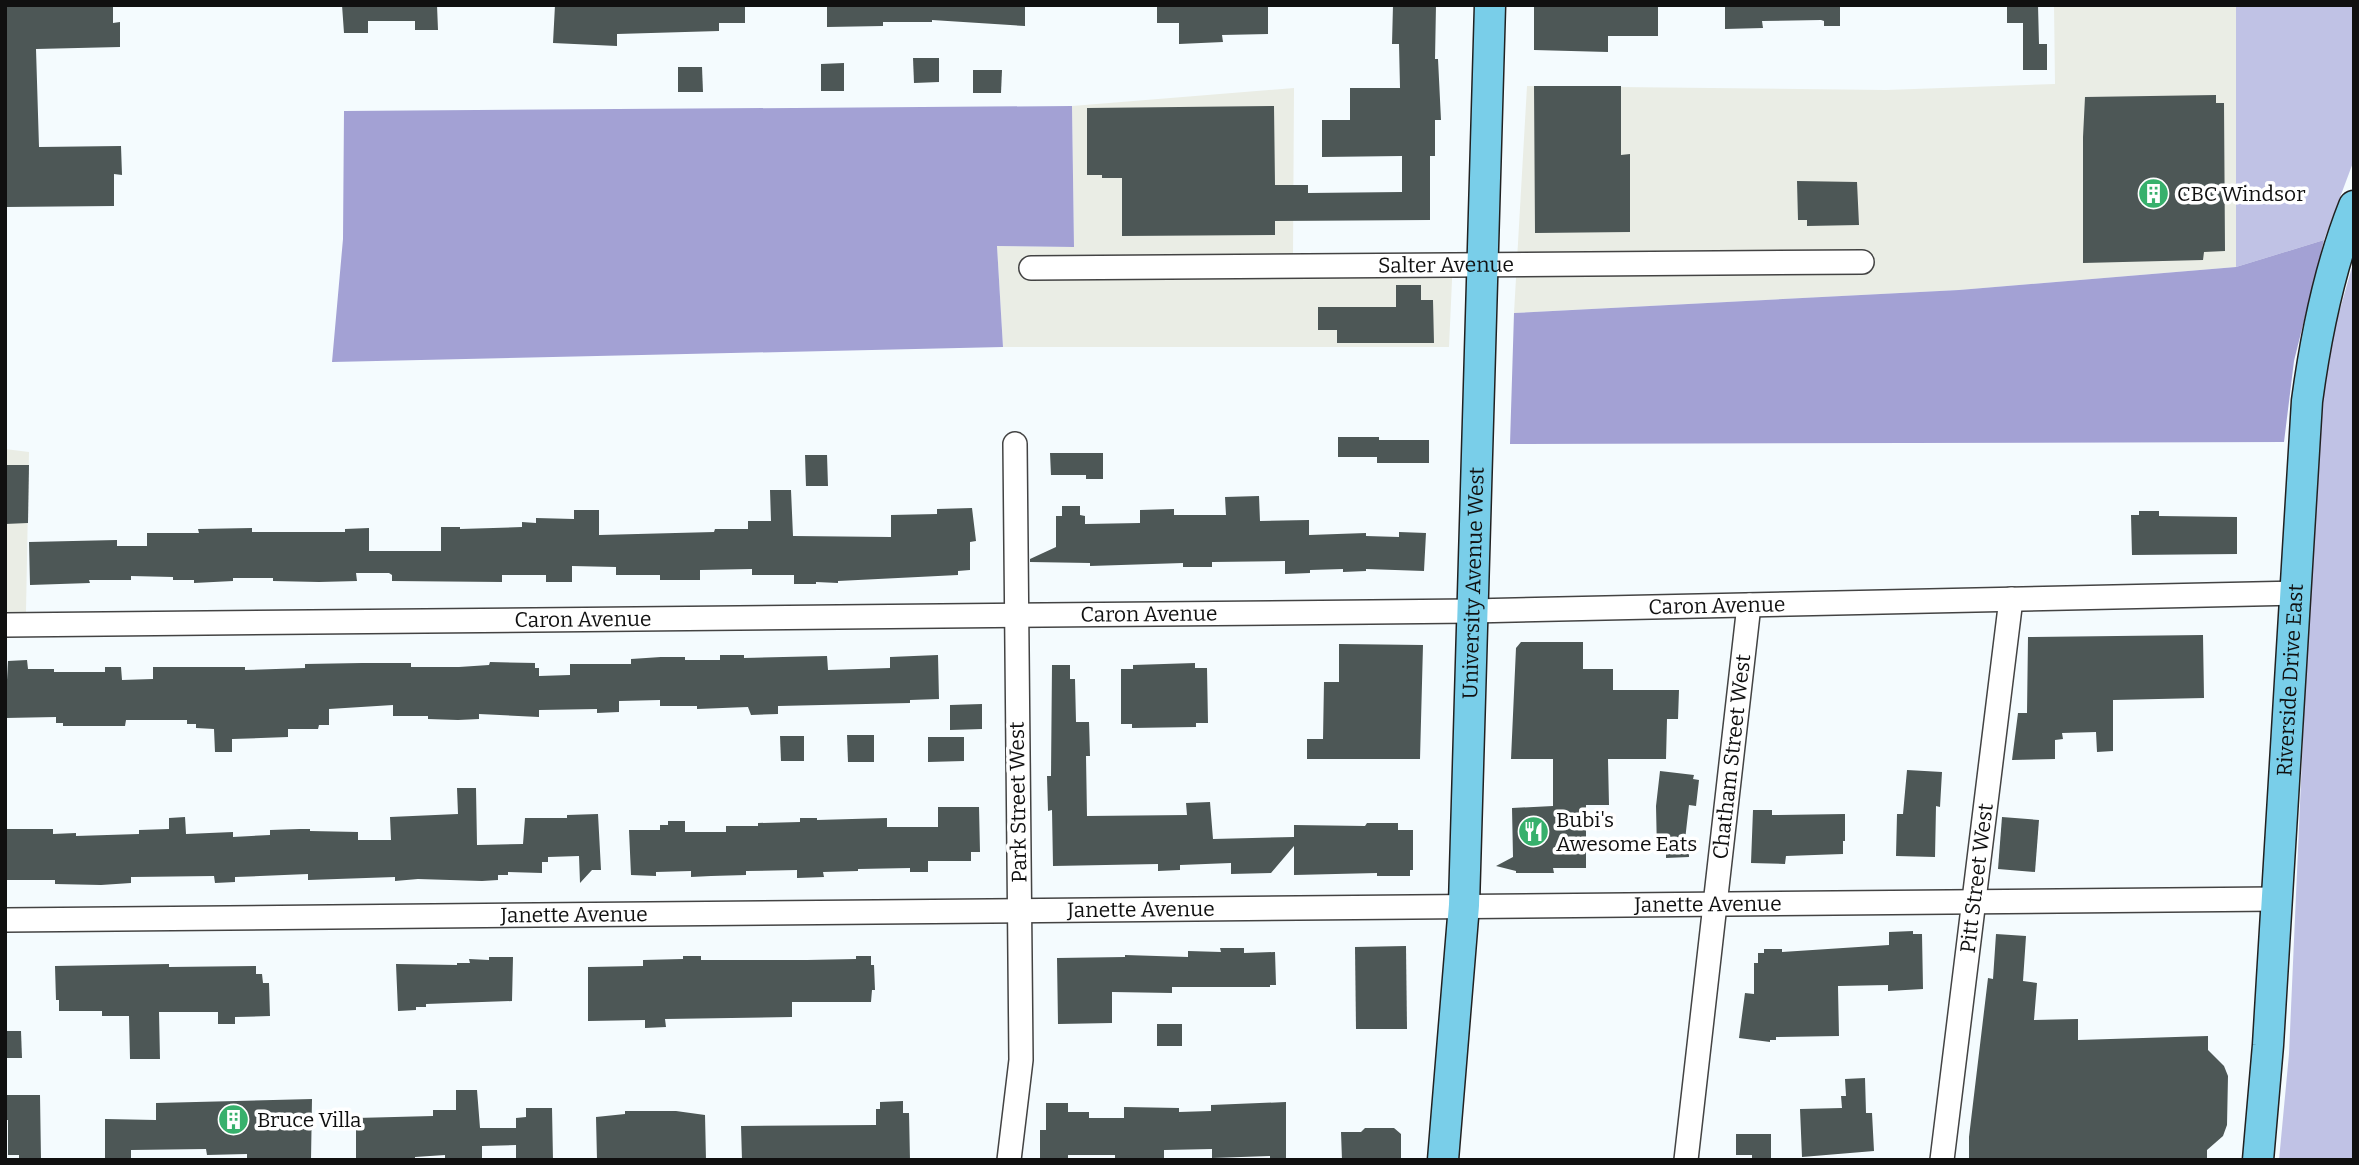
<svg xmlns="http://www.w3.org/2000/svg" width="2359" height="1165" font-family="Bitter,serif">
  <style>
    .industrial { fill: #eaede5 }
    .green { fill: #c0c2e5 }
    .forest { fill: #a3a1d4 }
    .building { fill: #4d5756 }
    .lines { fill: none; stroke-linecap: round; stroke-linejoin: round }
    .minor-casing { stroke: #434343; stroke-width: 26 }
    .major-casing { stroke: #212121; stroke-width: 33 }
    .minor { stroke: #fff; stroke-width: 23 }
    .major { stroke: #79cee9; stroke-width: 30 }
    .labels { text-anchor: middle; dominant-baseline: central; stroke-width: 7; stroke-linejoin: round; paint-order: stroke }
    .poi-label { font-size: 21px; fill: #101010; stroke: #fff; text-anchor: start }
    .street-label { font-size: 21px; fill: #101010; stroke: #fff }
  </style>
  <rect width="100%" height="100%" fill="#f4fbfe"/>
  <g class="industrial">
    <path d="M2054,5H2236V267L1959,290L1514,313L1527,86L1886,90L2055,84Z"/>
    <path d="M1294,88L1293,256L1453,258L1449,347H1003L997,246L1074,247L1072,106Z"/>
    <path d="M5,449L29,452L26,612H5Z"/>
  </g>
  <g class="green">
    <path d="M2236,5H2354V160L2324,240L2236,267Z"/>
    <path d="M2354,260V1160H2279L2289,1054L2316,440L2335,327Z"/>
  </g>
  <g class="forest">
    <path d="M1072,106L1074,247L997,246L1003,347L332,362L343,239L344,111Z"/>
    <path d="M2324,240L2294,361L2284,442L1510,444L1514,313L1959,290L2236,267Z"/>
  </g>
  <g class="building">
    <path d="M5,5H113V23L120,22V47L36,49L39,147L121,146L122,175L114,174V206L5,207Z"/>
    <path d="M342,5H437L438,30H415V21H368V33H344Z"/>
    <path d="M555,5H745V23H719V31L617,34V46L553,43Z"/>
    <path d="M827,5H1025V26L932,20V22H883V26L827,27Z"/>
    <path d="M1157,5H1268V34L1222,35L1223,42L1179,44V23H1157Z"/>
    <path d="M1393,5H1436L1435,59H1438L1441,120H1435V156H1430V220L1275,221V235L1122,236V178H1102V175H1087V108L1274,106L1275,185H1308V193L1402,192V156L1322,157V120H1350V88H1400L1399,44H1392Z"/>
    <path d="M1534,5H1658V36H1608V52L1534,50Z"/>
    <path d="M1725,5H1840V26H1824V21L1821,20L1762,21L1763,28L1725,29Z"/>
    <path d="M2007,5H2038L2039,44H2047V70H2023V23H2007Z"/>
    <path d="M913,58H939V82L914,83Z"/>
    <path d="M844,63V91H821V64Z"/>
    <path d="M678,67H702L703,92H678Z"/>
    <path d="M973,70H1002L1001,93H973Z"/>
    <path d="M1534,86H1621V155L1630,154V232L1535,233Z"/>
    <path d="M2216,95V103H2224L2225,251L2204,252L2203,260L2083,263V137L2085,97Z"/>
    <path d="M1797,181L1857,182L1859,225L1807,226V220H1798Z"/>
    <path d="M1396,285H1421V300H1433L1434,343H1337V330H1318V307H1396Z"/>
    <path d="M1338,437H1379V440H1429V463H1377V457H1338Z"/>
    <path d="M1050,453H1103V479H1086V475H1051Z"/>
    <path d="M805,455H827L828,486H806Z"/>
    <path d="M5,465H29L28,523L5,524Z"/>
    <path d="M770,490H791L793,536L891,537V515L937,514V509L972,508L976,541L970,542V570L958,571V575L838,581V583L816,582V584H794V575H752V569L700,570V580H660V575H616V567L572,566V582H546V575H502V582L392,581V575L389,573H356L357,581L319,582L273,581V578H233V581L194,583V580H173V577L131,576V580H89L90,583L30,585L29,542L117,540V546H147V533H199L198,529L252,528V532H345V529L369,528V551H441V527H460V529L522,527V522L536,523V518L574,519V510H599V535L714,532L715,529H748V521H771Z"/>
    <path d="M1259,496L1260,521L1309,520V535L1366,533V536L1399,537V532L1426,533L1424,571L1366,569V571L1343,572V569L1310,570V573L1285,574V561L1212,562V567H1183V563L1090,566V563L1030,562V559L1056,547V516H1062V506H1080V515L1085,516V524L1140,523V510L1174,509V515H1226L1225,497Z"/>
    <path d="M2139,511H2159V516L2237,517V554L2132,555L2131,515H2139Z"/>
    <path d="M2203,635L2204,698L2113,700V751L2097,752L2096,732L2062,733L2063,739L2055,740V759L2012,760L2018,713H2027L2028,637Z"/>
    <path d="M1521,642H1583V669H1613V690H1679L1678,719H1667L1666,759H1608L1609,805H1586V868H1553L1554,873H1516V871L1496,866L1513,857L1512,808L1553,806V759H1511L1516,648Z"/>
    <path d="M1339,644L1423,645L1420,759H1307V739H1323L1324,682H1339Z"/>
    <path d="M720,655H744V658L827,656L828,670L890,668V657L938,655L939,699L910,700V703L778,706V714L751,715L748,707L697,709V706H660V700L619,701V712L597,713V709L539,710V717L479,714V719L458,720L428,719V716H393V705L329,709V725H319L318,729H288V737L232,739V752H215L214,729L196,728V724H187V720H126L125,726H63V723H56V717L5,718L8,661L27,660L28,669H54V672H105V667H121L122,680L153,679V667H245V670L305,668V664L362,663H411V667H459L489,665L490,662L535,663V668H539V676L570,675V664H631V659L661,657H685V660H720Z"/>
    <path d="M1195,663V668H1207L1208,723H1196V727L1132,728V724H1121V669H1133V665Z"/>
    <path d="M1052,665H1070V679H1075L1076,722H1089L1090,756H1086L1087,816L1187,815L1186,803L1210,802L1213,839L1294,837V825L1365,826L1367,823H1398V830H1413V870H1410V876H1377V873L1294,875V846L1271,873L1231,874V863L1180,865V870L1158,871V864L1053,866L1052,810L1048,811L1047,776H1051Z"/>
    <path d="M982,704V729L950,730V705Z"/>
    <path d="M847,735H874V762H848Z"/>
    <path d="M780,736H804V761H781Z"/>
    <path d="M928,737H964V761L928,762Z"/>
    <path d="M1907,770L1942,772L1940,807L1936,806L1935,857L1896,856L1897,814H1903Z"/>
    <path d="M1660,771L1694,775L1693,779L1699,780L1696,806L1689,805L1685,840H1689V857L1666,858V852H1657L1656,806Z"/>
    <path d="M457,788H476L477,845L523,844L525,818H567V815L598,814L601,870H592L580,883L579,856L548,857V862H542V873L508,872V875H498V880L482,881L418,879L395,881V877L308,880V874L235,877V882L215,883L214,876L131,877V883L101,885L55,884V880H5V829H53V834L76,833V836L139,834V830L169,829V818L185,817L186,834L233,832V837L270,835V830L300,829H310V831L358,832V840H391L390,817L458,814Z"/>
    <path d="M938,807H979L980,852H971V861H928V872H910V868L858,869V871L823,872L824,877L797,878V870L746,871V875L711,876L691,877V871L656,872V876L631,875L629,830H660V825H668V821H685V832H726V826H758V823L800,822V818H817V820L887,818V827H938Z"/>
    <path d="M1753,810H1772V815L1845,814V841H1843V854L1786,856L1785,864L1751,863Z"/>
    <path d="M2002,817L2039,820L2035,872L1998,869Z"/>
    <path d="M1913,931V934H1922L1923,989L1888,991V985L1838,986L1839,1036L1776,1037V1040H1770V1042L1739,1038L1745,993L1754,994V963H1758V953H1764V949H1782V952L1889,945V932Z"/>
    <path d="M1996,934L2026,936L2023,981L2037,983L2034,1020L2078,1019V1040L2208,1036V1050L2224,1066L2228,1076L2227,1125L2223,1136L2207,1150V1160H1969V1137L1988,978L1993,979Z"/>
    <path d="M1406,946L1407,1029H1356L1355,947Z"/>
    <path d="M1220,948H1244V953L1275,952L1276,985H1270V987H1172V993L1112,992V1023L1058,1024L1057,958L1125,957V955L1188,957V951L1221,952Z"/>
    <path d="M683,956H701V960H807L856,959V956H871V965H874L875,990H872L871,1002H792V1017L665,1019L666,1027L645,1028V1020L588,1021V967L643,966V960L683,959Z"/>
    <path d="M489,957H513L512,1001L426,1004V1007H416V1010L398,1011L396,964L457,965V963H470L469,959L489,960Z"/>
    <path d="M169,964V967L256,966V974H262L263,983H269L270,1016L235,1017V1024H218V1012H159L160,1059H130L129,1016H102V1011H59V1000H56L55,966Z"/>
    <rect x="1157" y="1024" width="25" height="22"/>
    <path d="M5,1031H21L22,1058H5Z"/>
    <path d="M1865,1078L1866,1113H1872L1874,1151L1802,1157L1800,1109L1842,1108L1841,1096H1846L1845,1079Z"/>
    <path d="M456,1090H477L480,1128H516V1118L526,1117V1108H552L553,1160H516V1145L482,1146V1160H445V1155L415,1157V1160H356V1118L433,1116V1110H456Z"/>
    <path d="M5,1095H40L41,1160H19V1155H8V1120H5Z"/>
    <path d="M312,1099L311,1160H247V1154L207,1155L206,1149L131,1150V1160H105V1119L156,1120V1103Z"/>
    <path d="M903,1101V1113H909L910,1160H742L741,1126L876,1125V1109H880V1102Z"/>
    <path d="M1286,1102V1159H1270V1156L1212,1158V1149L1164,1150V1158L1142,1160H1115V1155H1068V1160H1040V1130H1046V1103H1068V1112H1089V1118H1124V1107L1179,1108V1112L1211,1111V1105Z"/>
    <path d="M625,1111H676L705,1115L706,1160H597L596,1117L625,1114Z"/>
    <path d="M1365,1128H1394L1401,1134V1160H1342L1341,1132H1361Z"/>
    <path d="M1736,1134H1771V1159L1752,1160V1155H1736Z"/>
  </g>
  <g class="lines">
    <defs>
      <g id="minor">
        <path id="s1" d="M1031,268L1862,262"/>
        <path id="s2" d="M5,625L1472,611L2295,593"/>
        <path id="s3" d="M5,920L2276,899"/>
        <path d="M1009,1160L1021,1060L1015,444"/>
        <path id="s4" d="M1686,1160L1749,605"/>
        <path id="s5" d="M1942,1160L2011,599"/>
      </g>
      <g id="major">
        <path id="s6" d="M1443,1160L1464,905L1490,5"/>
        <path id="s7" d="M2258,1160L2268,1045L2307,401C2316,334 2329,269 2354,206"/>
      </g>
    </defs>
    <use href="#minor" class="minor-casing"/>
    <use href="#major" class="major-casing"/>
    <use href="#minor" class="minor"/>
    <use href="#major" class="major"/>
  </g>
  <defs>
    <symbol id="building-disc" viewBox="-11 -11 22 22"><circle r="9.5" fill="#37b06c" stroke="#fff"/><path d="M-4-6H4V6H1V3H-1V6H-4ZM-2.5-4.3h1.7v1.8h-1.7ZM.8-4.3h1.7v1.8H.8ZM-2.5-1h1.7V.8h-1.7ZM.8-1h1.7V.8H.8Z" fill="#fff"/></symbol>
    <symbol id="restaurant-disc" viewBox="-11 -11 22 22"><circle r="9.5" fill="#37b06c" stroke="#fff"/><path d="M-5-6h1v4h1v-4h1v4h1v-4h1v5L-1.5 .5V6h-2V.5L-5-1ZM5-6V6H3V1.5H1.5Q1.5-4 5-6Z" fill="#fff"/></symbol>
  </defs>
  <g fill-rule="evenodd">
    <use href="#building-disc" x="2136" y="176" width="35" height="35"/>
    <use href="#restaurant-disc" x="1516" y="814" width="35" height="35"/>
    <use href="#building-disc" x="216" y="1102" width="35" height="35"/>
  </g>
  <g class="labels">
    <g class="poi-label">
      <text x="2177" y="194">CBC Windsor</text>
      <text x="1556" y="820">Bubi's<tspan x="1556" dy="24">Awesome Eats</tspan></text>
      <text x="257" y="1120">Bruce Villa</text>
    </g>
    <g class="street-label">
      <text stroke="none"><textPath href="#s1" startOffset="415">Salter Avenue</textPath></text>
      <text stroke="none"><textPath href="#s6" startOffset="578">University Avenue West</textPath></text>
      <text stroke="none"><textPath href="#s2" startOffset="1712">Caron Avenue</textPath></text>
      <text stroke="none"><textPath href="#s2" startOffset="1144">Caron Avenue</textPath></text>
      <text stroke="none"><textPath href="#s2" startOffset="578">Caron Avenue</textPath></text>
      <text stroke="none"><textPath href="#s7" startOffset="481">Riverside Drive East</textPath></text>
      <text stroke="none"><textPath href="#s4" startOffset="406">Chatham Street West</textPath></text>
      <text transform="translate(1018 802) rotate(-91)">Park Street West</text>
      <text stroke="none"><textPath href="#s5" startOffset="284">Pitt Street West</textPath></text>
      <text stroke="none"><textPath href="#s3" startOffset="1703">Janette Avenue</textPath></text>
      <text stroke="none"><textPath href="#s3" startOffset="1136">Janette Avenue</textPath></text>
      <text stroke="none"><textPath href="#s3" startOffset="569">Janette Avenue</textPath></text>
    </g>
  </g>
  <rect width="2359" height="1165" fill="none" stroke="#101010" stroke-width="14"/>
</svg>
